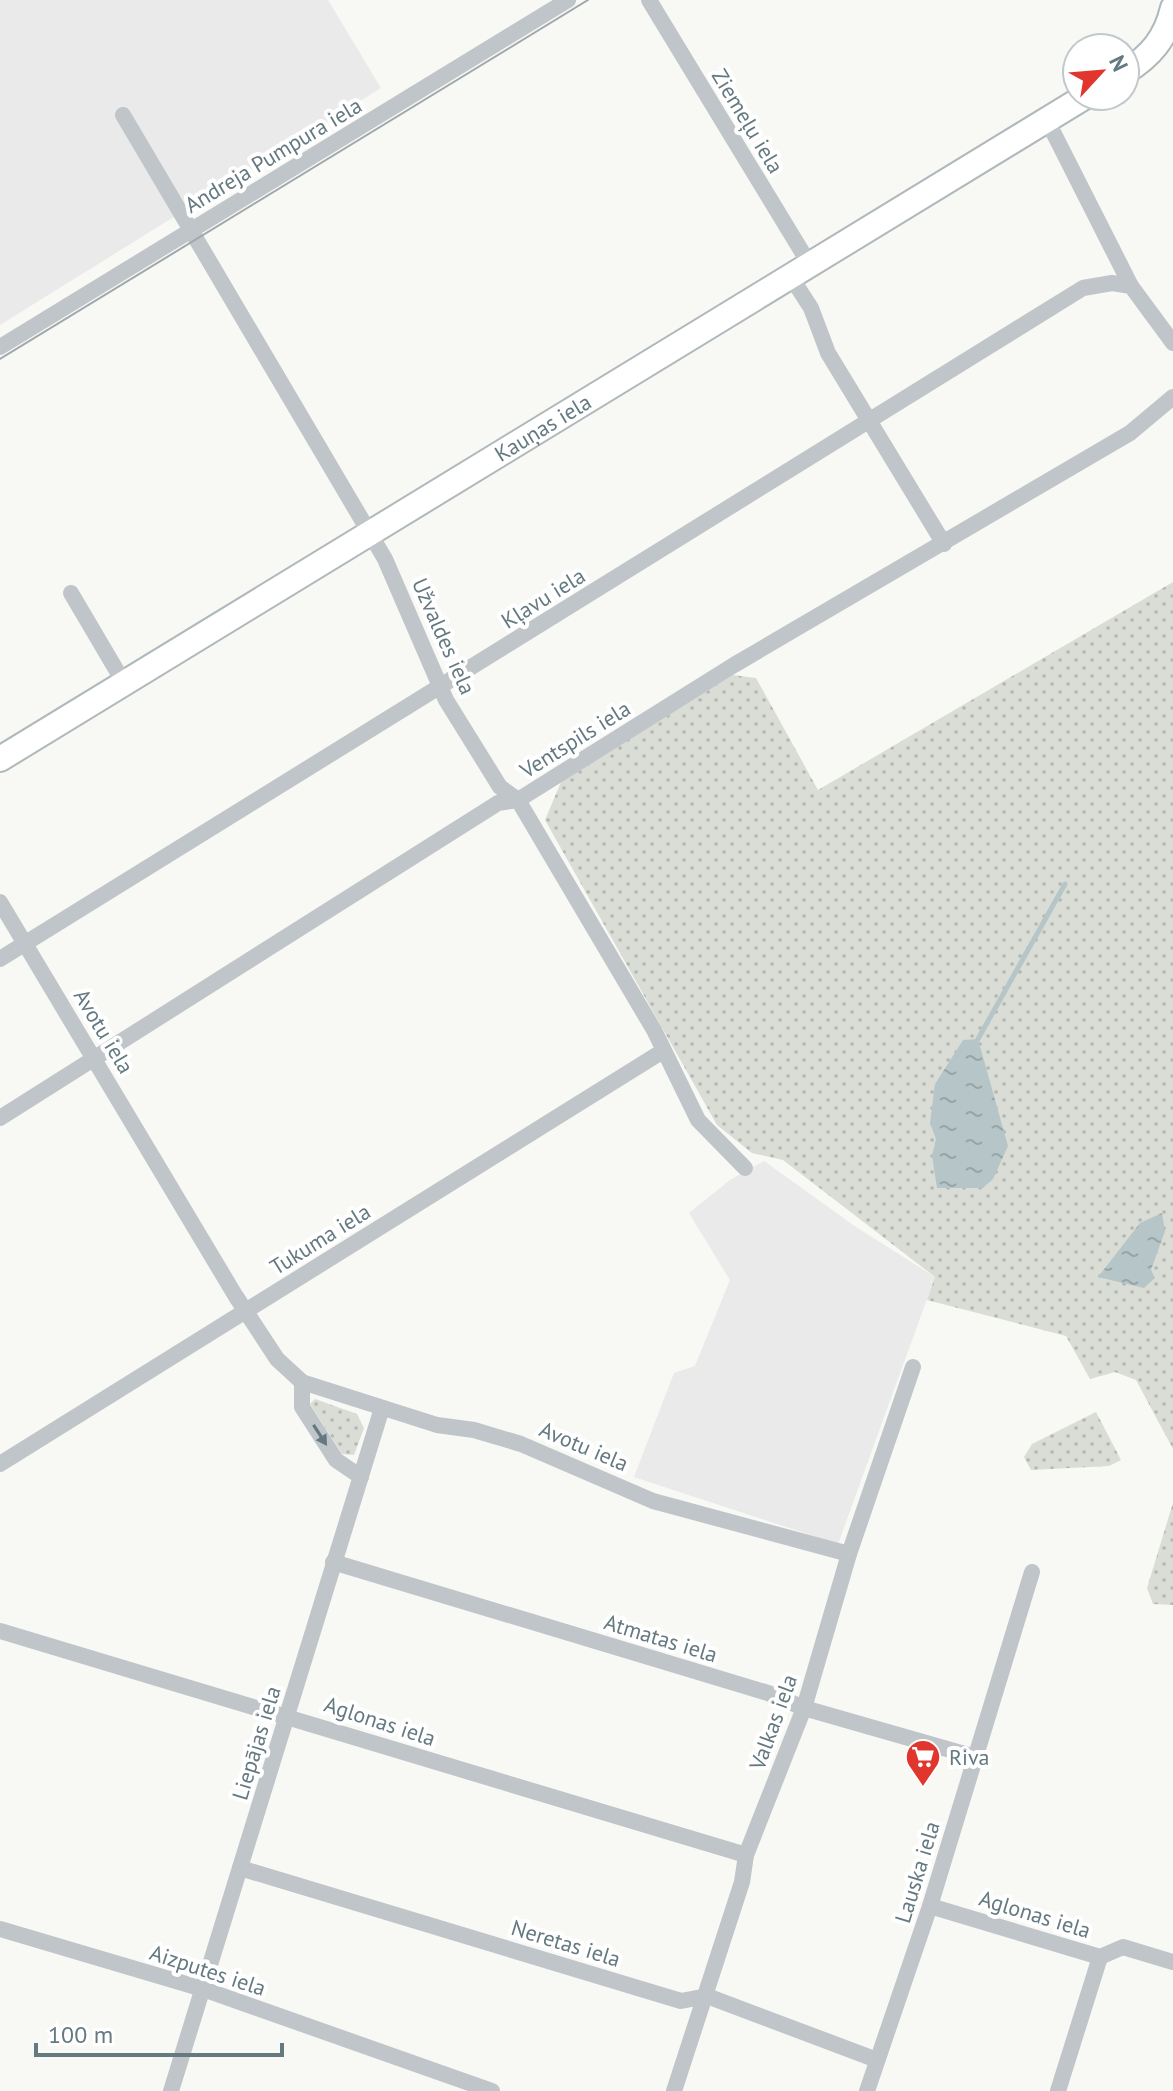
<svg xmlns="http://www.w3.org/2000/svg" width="1173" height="2091" font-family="'PT Sans',sans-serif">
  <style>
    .built { fill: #e9eae9 }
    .grass { fill: url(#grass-dots) }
    .water { fill: url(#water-ripples) }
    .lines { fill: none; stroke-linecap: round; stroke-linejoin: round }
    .stream { stroke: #b6c5c7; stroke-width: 5 }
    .secondary-casing { stroke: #afb8bb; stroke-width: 28 }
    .street { stroke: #bfc5c8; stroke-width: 16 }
    .secondary { stroke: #fff; stroke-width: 24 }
    .tram { stroke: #9fa9ac; stroke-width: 2 }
    .oneway { fill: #647980 }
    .labels { text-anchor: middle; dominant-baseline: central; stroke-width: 8; stroke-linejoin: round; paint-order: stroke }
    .street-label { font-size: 22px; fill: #647980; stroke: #fff }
    .poi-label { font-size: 22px; fill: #647980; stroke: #fff; text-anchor: start }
  </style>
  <defs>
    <pattern id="grass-dots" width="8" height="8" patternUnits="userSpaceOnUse" patternTransform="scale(2)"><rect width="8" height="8" fill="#d9ddd5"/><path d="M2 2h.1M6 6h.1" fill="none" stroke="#b4b8b2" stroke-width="1.8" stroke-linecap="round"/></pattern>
    <pattern id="water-ripples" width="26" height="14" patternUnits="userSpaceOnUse" patternTransform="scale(2)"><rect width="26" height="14" fill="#b6c5c7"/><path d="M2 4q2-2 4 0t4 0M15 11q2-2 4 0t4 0" fill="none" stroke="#98a5a7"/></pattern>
  </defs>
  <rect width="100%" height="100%" fill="#f8f8f5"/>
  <g class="built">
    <path d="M0,0H328L381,88L0,325Z"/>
    <path d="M764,1161L856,1227L935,1277L838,1544L634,1477L674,1373L695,1366L730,1280L689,1213L730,1180Z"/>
  </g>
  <g class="grass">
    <path d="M1173,582V1449L1136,1380L1115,1372L1090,1379L1066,1336L927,1300L935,1277L783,1160L752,1153L717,1125L545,820L561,782L733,675L756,678L818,790Z"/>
    <path d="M315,1399L357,1414L364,1428L354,1455L342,1454L310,1404Z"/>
    <path d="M1096,1412L1121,1460L1109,1466L1031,1470L1024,1457L1032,1444Z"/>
    <path d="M1173,1503V1605L1153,1604L1147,1588Z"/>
  </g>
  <g class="water">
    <path d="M978,1039L1008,1146L993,1179L983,1188H937L932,1156L936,1139L930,1123L935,1084L963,1040Z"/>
    <path d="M1162,1213L1165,1231L1151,1270L1155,1278L1144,1288L1098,1277L1140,1223Z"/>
  </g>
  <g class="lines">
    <path class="stream" d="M978,1039L1065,884"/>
    <defs>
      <g id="secondary">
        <path d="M1125,72C1151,56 1166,38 1173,8"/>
        <path id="s1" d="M0,759L1086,96"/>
      </g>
    </defs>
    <use href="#secondary" class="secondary-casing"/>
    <g class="street">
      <path d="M649,0L810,265"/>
      <path d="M123,115L385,559L446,700L500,787L518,800L654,1030L698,1120L745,1168"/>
      <path d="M1047,120L1131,286"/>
      <path d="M791,277L811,308L828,353L944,544"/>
      <path d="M0,347L568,0"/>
      <path d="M71,593L124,683"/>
      <path d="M0,902L235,1295L277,1359L302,1382L437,1425L474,1430L521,1444L653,1501L849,1554"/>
      <path d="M0,959L1083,288L1112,283L1131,286L1173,343"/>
      <path d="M0,1118L498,803L518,800L734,665L1130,433L1173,397"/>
      <path d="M302,1382V1407L336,1460L361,1477"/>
      <path d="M0,1464L663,1051"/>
      <path d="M333,1562L768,1693L804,1708L975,1757"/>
      <path d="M0,1631L746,1855"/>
      <path d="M240,1868L681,2001L707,1996L877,2060"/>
      <path d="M930,1906L1100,1957L1123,1947L1173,1962"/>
      <path d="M0,1929L203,1989L492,2091"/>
      <path d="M171,2091L382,1408"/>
      <path d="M674,2091L742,1882L746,1855L804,1708L849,1554L913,1367"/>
      <path d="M867,2091L930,1906L1032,1572"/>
      <path d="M1058,2091L1100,1957"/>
    </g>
    <use href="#secondary" class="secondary"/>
    <path class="tram" d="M0,359L588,0"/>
  </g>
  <defs><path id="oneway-solid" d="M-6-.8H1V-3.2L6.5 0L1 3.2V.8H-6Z" transform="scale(2)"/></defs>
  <use class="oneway" href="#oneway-solid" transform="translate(320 1435) rotate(57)"/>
  <defs>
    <symbol id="supermarket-pin" viewBox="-11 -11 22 30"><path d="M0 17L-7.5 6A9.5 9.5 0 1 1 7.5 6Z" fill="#e0362e" stroke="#fff"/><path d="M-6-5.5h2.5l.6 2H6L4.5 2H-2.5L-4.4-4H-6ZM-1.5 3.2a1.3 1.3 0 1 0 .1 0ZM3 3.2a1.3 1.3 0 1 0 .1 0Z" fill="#fff"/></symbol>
  </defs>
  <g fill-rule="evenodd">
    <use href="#supermarket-pin" x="903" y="1737" width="40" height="54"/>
  </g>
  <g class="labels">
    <g class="street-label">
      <text transform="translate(748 121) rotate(59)">Ziemeļu iela</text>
      <text transform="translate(273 155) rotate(-31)">Andreja Pumpura iela</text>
      <text stroke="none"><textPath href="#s1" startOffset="636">Kauņas iela</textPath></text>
      <text transform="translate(543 598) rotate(-32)">Kļavu iela</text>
      <text transform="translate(444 636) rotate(66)">Užvaldes iela</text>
      <text transform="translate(575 739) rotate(-32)">Ventspils iela</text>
      <text transform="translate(104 1031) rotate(59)">Avotu iela</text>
      <text transform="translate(320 1239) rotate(-32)">Tukuma iela</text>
      <text transform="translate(584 1446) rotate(23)">Avotu iela</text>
      <text transform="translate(661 1638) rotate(17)">Atmatas iela</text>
      <text transform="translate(380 1721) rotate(18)">Aglonas iela</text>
      <text transform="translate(773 1722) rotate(-70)">Valkas iela</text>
      <text transform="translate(256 1743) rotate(-73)">Liepājas iela</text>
      <text transform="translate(917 1872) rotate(-73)">Lauska iela</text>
      <text transform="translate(1035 1914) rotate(17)">Aglonas iela</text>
      <text transform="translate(566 1943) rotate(17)">Neretas iela</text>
      <text transform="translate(208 1970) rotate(18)">Aizputes iela</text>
    </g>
    <g class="poi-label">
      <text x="949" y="1757">Riva</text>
    </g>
  </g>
  <g transform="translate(1101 72) rotate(64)"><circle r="38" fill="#ffffff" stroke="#c1c9cc" stroke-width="2"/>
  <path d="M0-6L14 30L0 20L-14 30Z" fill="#e0362e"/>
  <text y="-12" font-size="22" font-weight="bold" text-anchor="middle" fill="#647980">N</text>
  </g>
  <path d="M36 2043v12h246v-12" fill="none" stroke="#647980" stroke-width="4"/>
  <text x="48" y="2043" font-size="24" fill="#647980" stroke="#ffffff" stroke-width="6" paint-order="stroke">100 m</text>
</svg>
